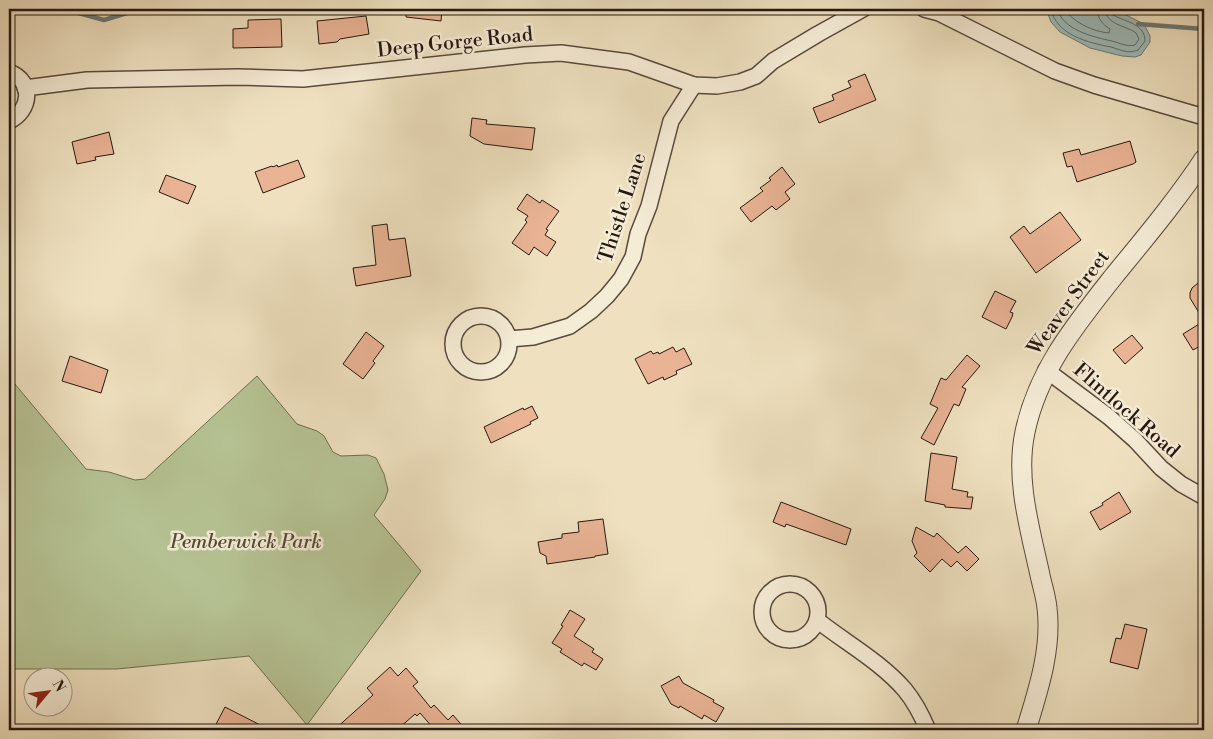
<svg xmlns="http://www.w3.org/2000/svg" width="1213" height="739" font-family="'Libre Bodoni',serif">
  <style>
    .green { fill: #b6c394; stroke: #6e6e52 }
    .water { fill: #9cbcbb; stroke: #6c7a77 }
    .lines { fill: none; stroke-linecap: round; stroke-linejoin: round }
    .shore { stroke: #606a66; stroke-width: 1 }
    .stream { stroke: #6c7a77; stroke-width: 4.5 }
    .building { fill: #e9b394; stroke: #251810 }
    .minor-casing { stroke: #584a3c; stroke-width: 18 }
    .tertiary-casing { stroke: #584a3c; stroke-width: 21 }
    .minor { stroke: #f5ecd6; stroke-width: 15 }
    .tertiary { stroke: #f5ecd6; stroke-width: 19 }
    .labels { text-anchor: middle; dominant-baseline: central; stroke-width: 5; stroke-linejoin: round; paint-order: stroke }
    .street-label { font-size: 20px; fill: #251810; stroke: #f5ecd6 }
    .park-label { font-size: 20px; font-style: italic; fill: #504b38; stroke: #f5ecd6 }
  </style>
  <rect width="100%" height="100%" fill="#efe1c0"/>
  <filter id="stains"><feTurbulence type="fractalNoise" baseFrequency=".004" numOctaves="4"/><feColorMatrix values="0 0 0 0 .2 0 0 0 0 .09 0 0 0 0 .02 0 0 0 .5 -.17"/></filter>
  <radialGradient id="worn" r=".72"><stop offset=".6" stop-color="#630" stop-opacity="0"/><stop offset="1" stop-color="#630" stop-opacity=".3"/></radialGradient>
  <path class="green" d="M257,376L297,424L317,431L324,436L333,452L341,456L368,455L376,458L384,474L388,490L385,499L374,515L421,571L307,725L249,656L117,669H9V377L86,469L109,472L135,480L145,479Z"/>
  <path class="water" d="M1046,9H1114L1144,24L1150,36V42L1141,55L1135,57L1122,56L1090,48L1060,32L1051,22Z"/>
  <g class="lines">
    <g class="shore">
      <path d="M1051,9C1056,35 1089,43 1111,47C1121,50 1128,54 1138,50L1145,41C1145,24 1126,22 1113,15L1111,9"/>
      <path d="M1057,9C1063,30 1093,37 1112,41C1120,43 1126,47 1135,45L1139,39L1136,33C1125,25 1106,25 1105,9"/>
      <path d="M1065,9C1072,22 1094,32 1109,33L1110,29C1102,24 1098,19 1097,9"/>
    </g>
    <g class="stream">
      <path d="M64,9L104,20L140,9"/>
      <path d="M9,14L17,9"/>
      <path d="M1138,24L1204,29"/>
    </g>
  </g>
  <g class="building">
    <path d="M406,9H442L441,21L406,17Z"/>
    <path d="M366,16L369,34L340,39L337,42L319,44L317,21Z"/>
    <path d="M281,19L282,47L233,48V29L248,28V20Z"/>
    <path d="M865,74L876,100L819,123L813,108L834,100L832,95L851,87L848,81Z"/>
    <path d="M472,118L487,120L486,124L535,128L532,150L484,144L470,136Z"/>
    <path d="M109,132L114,154L95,157L96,160L77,164L72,142Z"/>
    <path d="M1130,141L1136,162L1133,164L1077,182L1072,166L1067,167L1063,153L1079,149L1081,155Z"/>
    <path d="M298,160L305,177L263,193L255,172L272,166L273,167L277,165L278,167Z"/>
    <path d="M782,167L795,184L785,192L790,199L776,210L772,206L751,222L740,208L763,191L760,188L771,180L769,178Z"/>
    <path d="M166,175L196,186L188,204L159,192Z"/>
    <path d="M527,194L540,203L542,200L559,211L546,229L548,230L545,235L556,242L547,256L534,247L529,255L512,243L527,222L525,220L528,216L517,209Z"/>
    <path d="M1060,212L1081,240L1036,273L1010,237L1024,226L1030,234Z"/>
    <path d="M387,224L389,240L405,238L411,276L356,286L353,268L376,265L372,226Z"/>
    <path d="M1204,278V321L1190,298V293L1192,288Z"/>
    <path d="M995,291L1016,301L1010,312L1013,313L1012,317L1006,329L982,317Z"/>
    <path d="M1204,321V344L1193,350L1183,334Z"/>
    <path d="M366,332L384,346L373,361L375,363L363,379L343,364Z"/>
    <path d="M1132,335L1143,348L1125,364L1113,350Z"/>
    <path d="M673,347L676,352L684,348L692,364L676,371L677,374L664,380L663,377L648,384L635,359L651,351L653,354L658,352L659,354Z"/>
    <path d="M967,355L980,366L962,387L966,389L959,406L954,404L934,445L921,438L938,408L930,404L941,378L946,380Z"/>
    <path d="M70,356L108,370L101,393L62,381Z"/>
    <path d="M532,406L538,418L530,422L531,424L491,443L484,427L523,408L524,410Z"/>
    <path d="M931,453L957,457L952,489L968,492L967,497H973L971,509L945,507V505L925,501Z"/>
    <path d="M1119,492L1131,512L1100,530L1090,512L1103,505L1102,503Z"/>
    <path d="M781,502L851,529L846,545L786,524L785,527L773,522Z"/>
    <path d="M603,519L608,554L595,556V557L547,564L546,556L540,553L538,542L562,538V534L579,532L578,522Z"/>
    <path d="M916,527L934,537L937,533L958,553L966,546L979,559L967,571L957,561L951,567L942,559L930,572L914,556L917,553L912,541Z"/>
    <path d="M570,610L585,619L574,636L594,649L592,652L603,659L596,670L584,663L582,666L560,652L562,649L552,643L563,626L561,625Z"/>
    <path d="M1125,624L1147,629L1138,669L1110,662L1116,638L1121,639Z"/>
    <path d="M390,667L398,676L406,668L418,682L413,686L431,708L434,705L448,720L453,715L466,730H435L420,713L417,716L415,714L397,730H334L373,695L367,688Z"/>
    <path d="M679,676L683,683L714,700L713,702L724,708L716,722L704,715L702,719L680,706L679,708L671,704L661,686Z"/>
    <path d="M225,707L270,730H213Z"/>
  </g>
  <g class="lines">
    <defs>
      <g id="minor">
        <path d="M924,9L939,13L1055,71L1094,85L1204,117"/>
        <path d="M9,72C34,81 31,111 9,121"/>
        <path d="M25,88L87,80L238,77L303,79L525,55L561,53L629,62L694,85L717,86L740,82L756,76L773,61L818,34L863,9"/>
        <circle cx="481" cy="344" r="28"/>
        <path d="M509,339L533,337L570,326L591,311L607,296L621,279L633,257L638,234L649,206L671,121L694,85"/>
        <path d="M1046,370L1109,417L1135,440L1161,468L1181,484L1204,497"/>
        <circle cx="790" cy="612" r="28"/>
        <path d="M817,620C846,643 881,662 905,690C915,702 922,716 928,730"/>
      </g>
      <path id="tertiary" d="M1026,730C1038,691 1052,649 1047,608C1046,597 1042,585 1040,575C1030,529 1015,479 1025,432C1038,370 1076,324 1114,276C1145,238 1177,200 1204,159"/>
    </defs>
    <use href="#minor" class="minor-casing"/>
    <use href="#tertiary" class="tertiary-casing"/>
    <use href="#minor" class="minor"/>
    <use href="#tertiary" class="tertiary"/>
  </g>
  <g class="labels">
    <g class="street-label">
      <text transform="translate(455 43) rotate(-6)">Deep Gorge Road</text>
      <text transform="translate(623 208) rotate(-72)">Thistle Lane</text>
      <text transform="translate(1069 303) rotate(-54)">Weaver Street</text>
      <text transform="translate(1126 411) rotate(41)">Flintlock Road</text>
    </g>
    <g class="park-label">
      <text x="246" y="542">Pemberwick Park</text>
    </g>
  </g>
  <rect width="1213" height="739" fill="none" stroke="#efe1c0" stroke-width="30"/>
  <rect x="10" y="10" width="1193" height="719" fill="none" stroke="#251810" stroke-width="2.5"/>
  <rect x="15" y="15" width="1183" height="709" fill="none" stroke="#251810"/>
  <g transform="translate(48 692) rotate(61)"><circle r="24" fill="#f5ecd6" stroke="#a29787"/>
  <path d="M0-4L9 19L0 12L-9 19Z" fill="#8f2418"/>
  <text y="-8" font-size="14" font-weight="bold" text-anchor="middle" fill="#251810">N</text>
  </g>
  <rect width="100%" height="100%" filter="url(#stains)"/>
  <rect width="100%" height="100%" fill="url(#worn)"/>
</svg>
